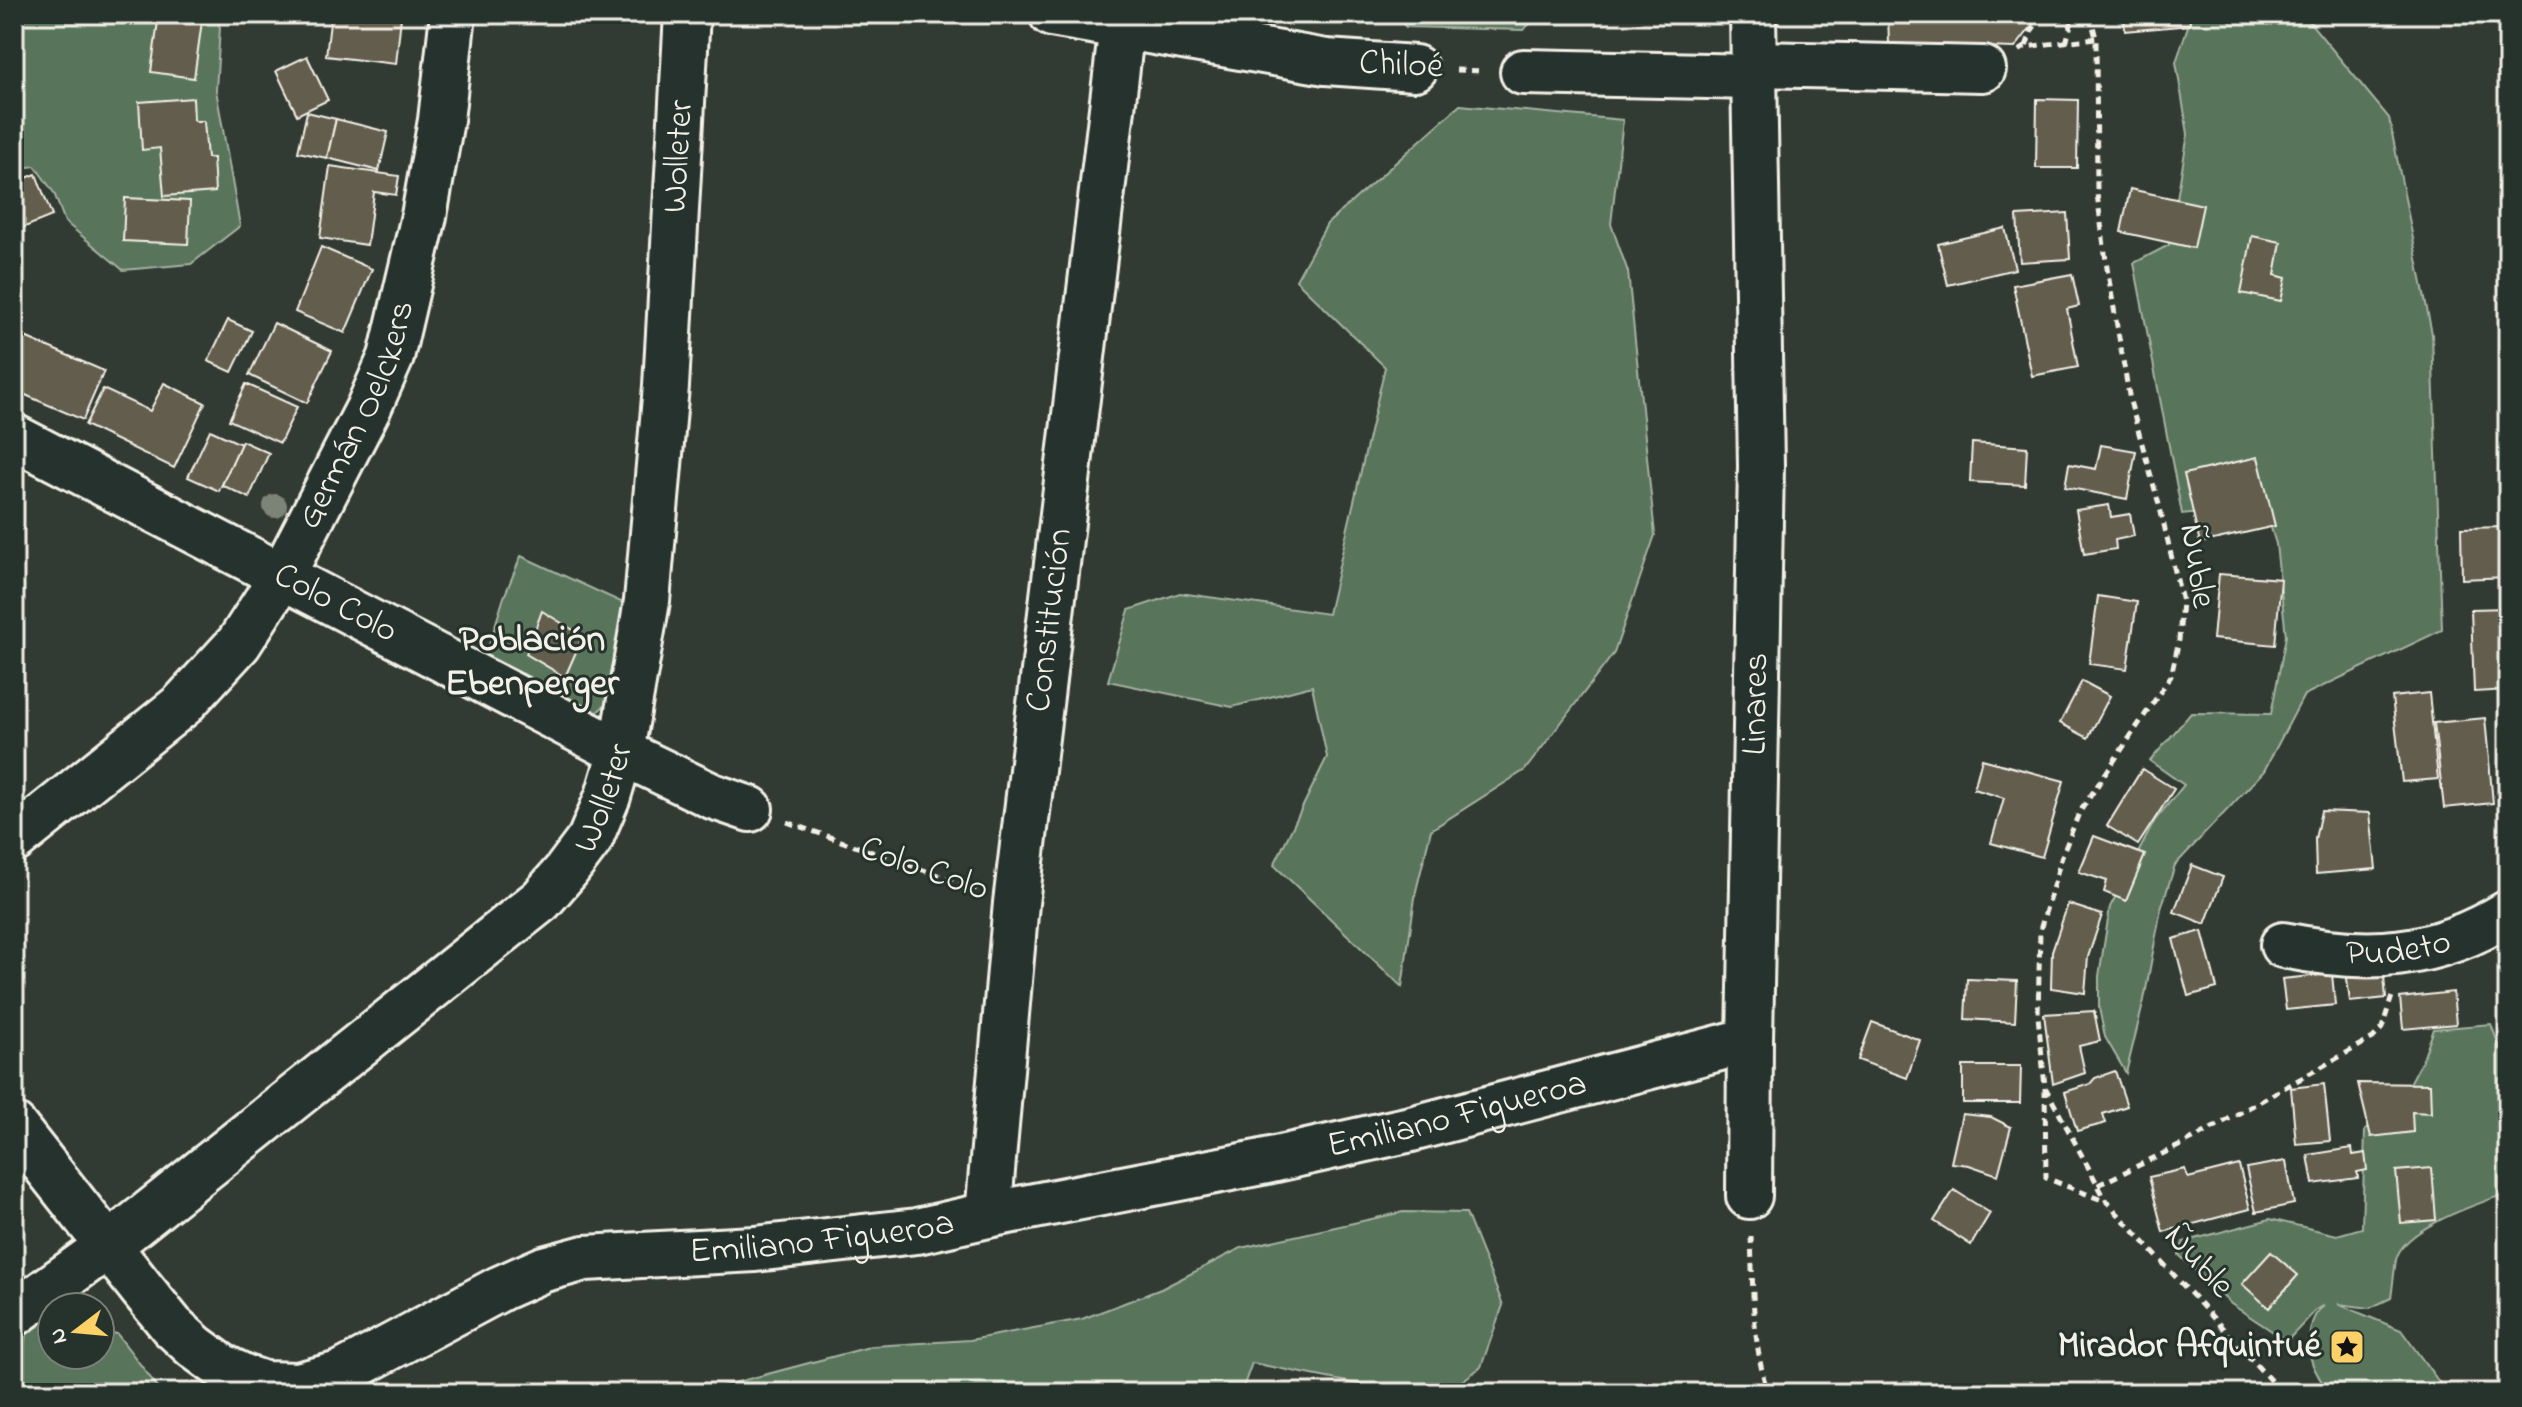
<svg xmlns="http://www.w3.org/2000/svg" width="2522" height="1407" font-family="'Indie Flower',sans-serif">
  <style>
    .green { fill: #58745c; stroke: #a6b2a2; stroke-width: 2 }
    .building { fill: #645d4d; stroke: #f4f1e8; stroke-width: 2 }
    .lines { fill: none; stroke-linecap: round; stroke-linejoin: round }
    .minor-casing { stroke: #f4f1e8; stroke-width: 50 }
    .path { stroke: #f4f1e8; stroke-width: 5; stroke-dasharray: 8 6; stroke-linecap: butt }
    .minor { stroke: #26332d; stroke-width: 44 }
    .tree { fill: #7b8478 }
    .labels { text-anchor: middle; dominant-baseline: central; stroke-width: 6; stroke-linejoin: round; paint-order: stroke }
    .street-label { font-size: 36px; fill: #f4f1e8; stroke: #26332d }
    .poi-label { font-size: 36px; font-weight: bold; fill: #f4f1e8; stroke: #26332d; text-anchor: end }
    .neighbourhood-label { font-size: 38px; font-weight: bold; fill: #f4f1e8; stroke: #26332d }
  </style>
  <rect width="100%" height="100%" fill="#323b33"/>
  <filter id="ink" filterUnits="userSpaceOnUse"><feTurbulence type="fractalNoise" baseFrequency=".0125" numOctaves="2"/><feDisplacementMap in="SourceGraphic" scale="16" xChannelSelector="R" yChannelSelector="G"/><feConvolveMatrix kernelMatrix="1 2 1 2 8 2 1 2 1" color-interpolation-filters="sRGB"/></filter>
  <g filter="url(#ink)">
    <g class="green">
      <path d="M14,14H215L220,28L216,90L240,226L191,264L123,270L65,222L54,193L35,166L14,169Z"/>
      <path d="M1394,14H1541L1523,30L1406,27Z"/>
      <path d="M2192,14H2303L2389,118L2432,334L2442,630L2304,695L2264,771L2175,865L2161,909L2144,1000L2126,1073L2105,1037L2099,1008V976L2110,907L2155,820L2184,785L2150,761L2191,713L2271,714L2286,636L2276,544L2264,505L2182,514L2134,263L2169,245L2188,134L2176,62Z"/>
      <path d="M1460,105L1623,120L1611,224L1628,272L1655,535L1614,653L1525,770L1431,830L1416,891L1402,987L1274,865L1327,757L1312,686L1232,707L1108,681L1129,610L1180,593L1328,614L1385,367L1296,280L1327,224Z"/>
      <path d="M521,556L632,607L607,703L595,714L485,658L504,597Z"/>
      <path d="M2491,1024L2500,1048L2508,1049V1193C2480,1203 2402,1228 2396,1260C2394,1272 2393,1285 2391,1298L2370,1308L2338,1304L2401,1330L2447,1393H2329C2323,1383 2313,1370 2311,1359C2307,1341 2309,1316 2324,1306L2317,1309L2287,1341L2231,1304L2179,1255L2183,1242L2270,1219L2337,1235L2362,1228L2365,1131L2382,1107L2407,1089L2423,1059L2434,1029Z"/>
      <path d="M1403,1212L1466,1213L1503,1305L1481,1367L1446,1393H1382L1372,1387L1252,1363L1241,1393H696L873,1346L970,1340L1082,1319L1161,1289L1241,1248Z"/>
      <path d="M28,1319L52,1323V1355H100V1331L117,1334L162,1393H17Z"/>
    </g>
    <g class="building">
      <path d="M159,14H203L194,78L151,72Z"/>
      <path d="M331,14L401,17L396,64L326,56Z"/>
      <path d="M1888,14H2041L2015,48L1889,44Z"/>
      <path d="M2124,14H2189L2190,25L2125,31Z"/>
      <path d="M307,56L328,100L297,115L276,71Z"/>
      <path d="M193,98L194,121H204L207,158H213L215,192L164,196L160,148L142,150L139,102Z"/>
      <path d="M2037,99L2078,100L2077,168H2036Z"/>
      <path d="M307,112L336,119L327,158L298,152Z"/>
      <path d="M336,119L388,132L379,171L327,158Z"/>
      <path d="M330,166L399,176L396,195L374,192L367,245L320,238Z"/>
      <path d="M36,174L52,216L20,229L14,214V183Z"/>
      <path d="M2130,189L2203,205L2194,248L2121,232Z"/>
      <path d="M125,198L190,201L188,244L123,241Z"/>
      <path d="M2067,213L2070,259L2020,262L2017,216Z"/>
      <path d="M2005,228L2015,269L1948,285L1938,244Z"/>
      <path d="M2252,236L2281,242L2275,275L2286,278L2281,301L2241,293Z"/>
      <path d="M321,247L372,269L345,333L295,312Z"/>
      <path d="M2072,274L2079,306L2067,309L2078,367L2032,376L2013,285Z"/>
      <path d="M228,320L252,331L232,372L208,361Z"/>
      <path d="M274,323L332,351L307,403L249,375Z"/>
      <path d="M25,337L104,371L83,420L14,390V362Z"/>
      <path d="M164,383L205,403L174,468L85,425L103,389L150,411Z"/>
      <path d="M246,384L297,407L280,443L229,420Z"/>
      <path d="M210,430L241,444L219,491L188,477Z"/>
      <path d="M242,441L269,453L249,498L222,485Z"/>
      <path d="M1972,443L2027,447L2025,485L1970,482Z"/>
      <path d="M2101,445L2136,451L2127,499L2065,487L2069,464L2096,469Z"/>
      <path d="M2258,457L2275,526L2200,543L2184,474Z"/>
      <path d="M2109,505L2111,517L2130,514L2134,536L2115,540L2116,549L2084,554L2076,510Z"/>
      <path d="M2508,527V577L2462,579L2461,528Z"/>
      <path d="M2219,574L2281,579L2275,645L2213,639Z"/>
      <path d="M2098,596L2137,602L2127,669L2089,664Z"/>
      <path d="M2508,608V690L2474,692L2471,609Z"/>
      <path d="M542,611L583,636L565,677L526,654Z"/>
      <path d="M2082,681L2110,696L2088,738L2060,723Z"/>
      <path d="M2429,693L2438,779L2402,782L2392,697Z"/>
      <path d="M2485,718L2493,803L2444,808L2434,723Z"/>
      <path d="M1982,759L2064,781L2042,857L1991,843L2004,798L1974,789Z"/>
      <path d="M2142,769L2174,789L2138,845L2107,826Z"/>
      <path d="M2321,811L2370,813L2376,869L2316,874L2315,839Z"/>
      <path d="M2094,836L2145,855L2126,901L2104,892L2107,881L2079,872Z"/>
      <path d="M2192,865L2223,877L2205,924L2174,912Z"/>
      <path d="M2068,904L2102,915L2088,957L2085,993L2051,988L2052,951Z"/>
      <path d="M2202,931L2217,988L2188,996L2173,939Z"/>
      <path d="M2383,967L2386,998L2350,1002L2346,971Z"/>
      <path d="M2332,974L2335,1005L2286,1010L2282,979Z"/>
      <path d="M1967,979L2017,981L2015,1022L1965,1019Z"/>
      <path d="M2453,992L2456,1024L2403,1029L2400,998Z"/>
      <path d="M2094,1011L2100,1041L2079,1046L2085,1073L2053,1084L2044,1014Z"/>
      <path d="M1872,1022L1920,1040L1907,1078L1858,1060Z"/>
      <path d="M1963,1066H2021L2020,1103H1963Z"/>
      <path d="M2115,1071L2127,1106L2103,1114L2106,1123L2077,1131L2065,1092L2090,1084L2095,1078Z"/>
      <path d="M2358,1083L2430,1084L2431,1113L2412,1112L2413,1132L2371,1137Z"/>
      <path d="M2324,1084L2330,1141L2296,1144L2291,1088Z"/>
      <path d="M1962,1114L1991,1117L2011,1127L1998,1175L1969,1165L1951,1163Z"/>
      <path d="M2352,1148L2353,1155L2365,1153L2367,1170L2357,1172L2358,1178L2313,1184L2308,1155Z"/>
      <path d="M2286,1161L2294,1204L2256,1212L2246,1168Z"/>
      <path d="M2239,1165L2250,1209L2163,1232L2149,1177L2185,1169L2188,1178Z"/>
      <path d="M2432,1168L2436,1220L2401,1223L2396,1171Z"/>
      <path d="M1954,1190L1990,1213L1971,1245L1934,1221Z"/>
      <path d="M2271,1252L2298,1275L2269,1308L2242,1284Z"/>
    </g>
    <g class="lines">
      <defs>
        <g id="minor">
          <path d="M1052,14L1326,62L1415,68"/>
          <path d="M1754,64L1983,69"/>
          <path d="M1523,72L1754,77"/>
          <path id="s1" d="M14,437L621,752L712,796L750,809"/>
          <path id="s2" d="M14,840L182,705L239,643L282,576L368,409L391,357L424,216L441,120L453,14"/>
          <path id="s3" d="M2283,945C2368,962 2433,959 2508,913"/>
          <path id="s4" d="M14,1126L142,1289L172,1326L195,1347L221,1366L244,1377L264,1384L298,1385L340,1374L501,1288L544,1269L585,1258L755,1249L917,1231L988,1215L1262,1162L1411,1129L1750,1040"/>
          <path id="s5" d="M1749,1196L1750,1040L1761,466L1753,14"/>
          <path id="s6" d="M988,1215L1016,903L1122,26"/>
          <path id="s7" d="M14,1314L108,1246L541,900L566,871L590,839L608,796L621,752L647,601L666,386L687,14"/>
        </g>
      </defs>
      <use href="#minor" class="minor-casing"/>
      <g class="path">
        <path d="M2090,14L2096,38L2097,194L2107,268L2130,401L2160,508L2182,601L2179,640L2171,676L2079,813L2062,856L2040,930L2038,1016L2045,1087L2107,1202L2282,1393"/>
        <path d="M2066,43L2071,24L2092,18"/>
        <path d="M2026,46L2032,30L2044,14"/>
        <path d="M2019,51L2025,47L2096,38"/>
        <path d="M1456,70L1482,71"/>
        <path d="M787,822L977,889"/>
        <path d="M2045,1088L2046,1178L2107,1202"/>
        <path d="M2098,1185L2193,1139L2373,1038L2382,1028L2392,996"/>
        <path d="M1751,1236C1753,1288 1752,1343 1768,1393"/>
      </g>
      <use href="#minor" class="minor"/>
    </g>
    <circle class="tree" cx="275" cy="506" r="12"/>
  </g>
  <defs>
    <symbol id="sight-square" viewBox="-11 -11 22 22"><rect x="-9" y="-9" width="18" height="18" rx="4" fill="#ffd166" stroke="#26332d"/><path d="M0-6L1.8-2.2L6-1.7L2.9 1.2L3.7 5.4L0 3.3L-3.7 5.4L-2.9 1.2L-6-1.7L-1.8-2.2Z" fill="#111"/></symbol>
  </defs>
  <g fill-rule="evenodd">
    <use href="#sight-square" x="2327" y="1327" width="40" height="40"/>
  </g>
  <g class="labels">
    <g class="street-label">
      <text transform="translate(1401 66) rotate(3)">Chiloé</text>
      <text stroke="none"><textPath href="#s7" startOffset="1440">Wolleter</textPath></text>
      <text stroke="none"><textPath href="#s2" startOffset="558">Germán Oelckers</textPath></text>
      <text transform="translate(2196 566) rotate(81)">Ñuble</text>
      <text stroke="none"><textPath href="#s1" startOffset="362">Colo Colo</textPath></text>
      <text stroke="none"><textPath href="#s6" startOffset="598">Constitución</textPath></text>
      <text stroke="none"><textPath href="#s5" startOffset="492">Linares</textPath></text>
      <text stroke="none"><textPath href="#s7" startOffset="792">Wolleter</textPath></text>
      <text transform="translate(924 870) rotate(19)">Colo Colo</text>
      <text stroke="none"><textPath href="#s3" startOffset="116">Pudeto</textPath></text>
      <text stroke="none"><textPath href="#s4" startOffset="1600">Emiliano Figueroa</textPath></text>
      <text stroke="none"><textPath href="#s4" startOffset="952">Emiliano Figueroa</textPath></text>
      <text transform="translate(2198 1262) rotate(48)">Ñuble</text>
    </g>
    <g class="poi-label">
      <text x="2321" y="1347">Mirador Afquintué</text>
    </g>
    <g class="neighbourhood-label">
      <text x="532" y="641">Población<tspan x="532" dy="44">Ebenperger</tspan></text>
    </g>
  </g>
  <rect width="2522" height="1407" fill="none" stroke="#26332d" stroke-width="48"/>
  <rect x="24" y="24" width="2474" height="1359" fill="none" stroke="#f4f1e8" stroke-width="3" filter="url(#ink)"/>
  <g transform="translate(76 1331) rotate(254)"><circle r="38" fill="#26332d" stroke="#787f78" stroke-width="2"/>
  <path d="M0-6L14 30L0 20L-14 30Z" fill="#ffd166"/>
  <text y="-12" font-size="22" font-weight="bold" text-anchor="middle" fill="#f4f1e8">N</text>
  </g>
</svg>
